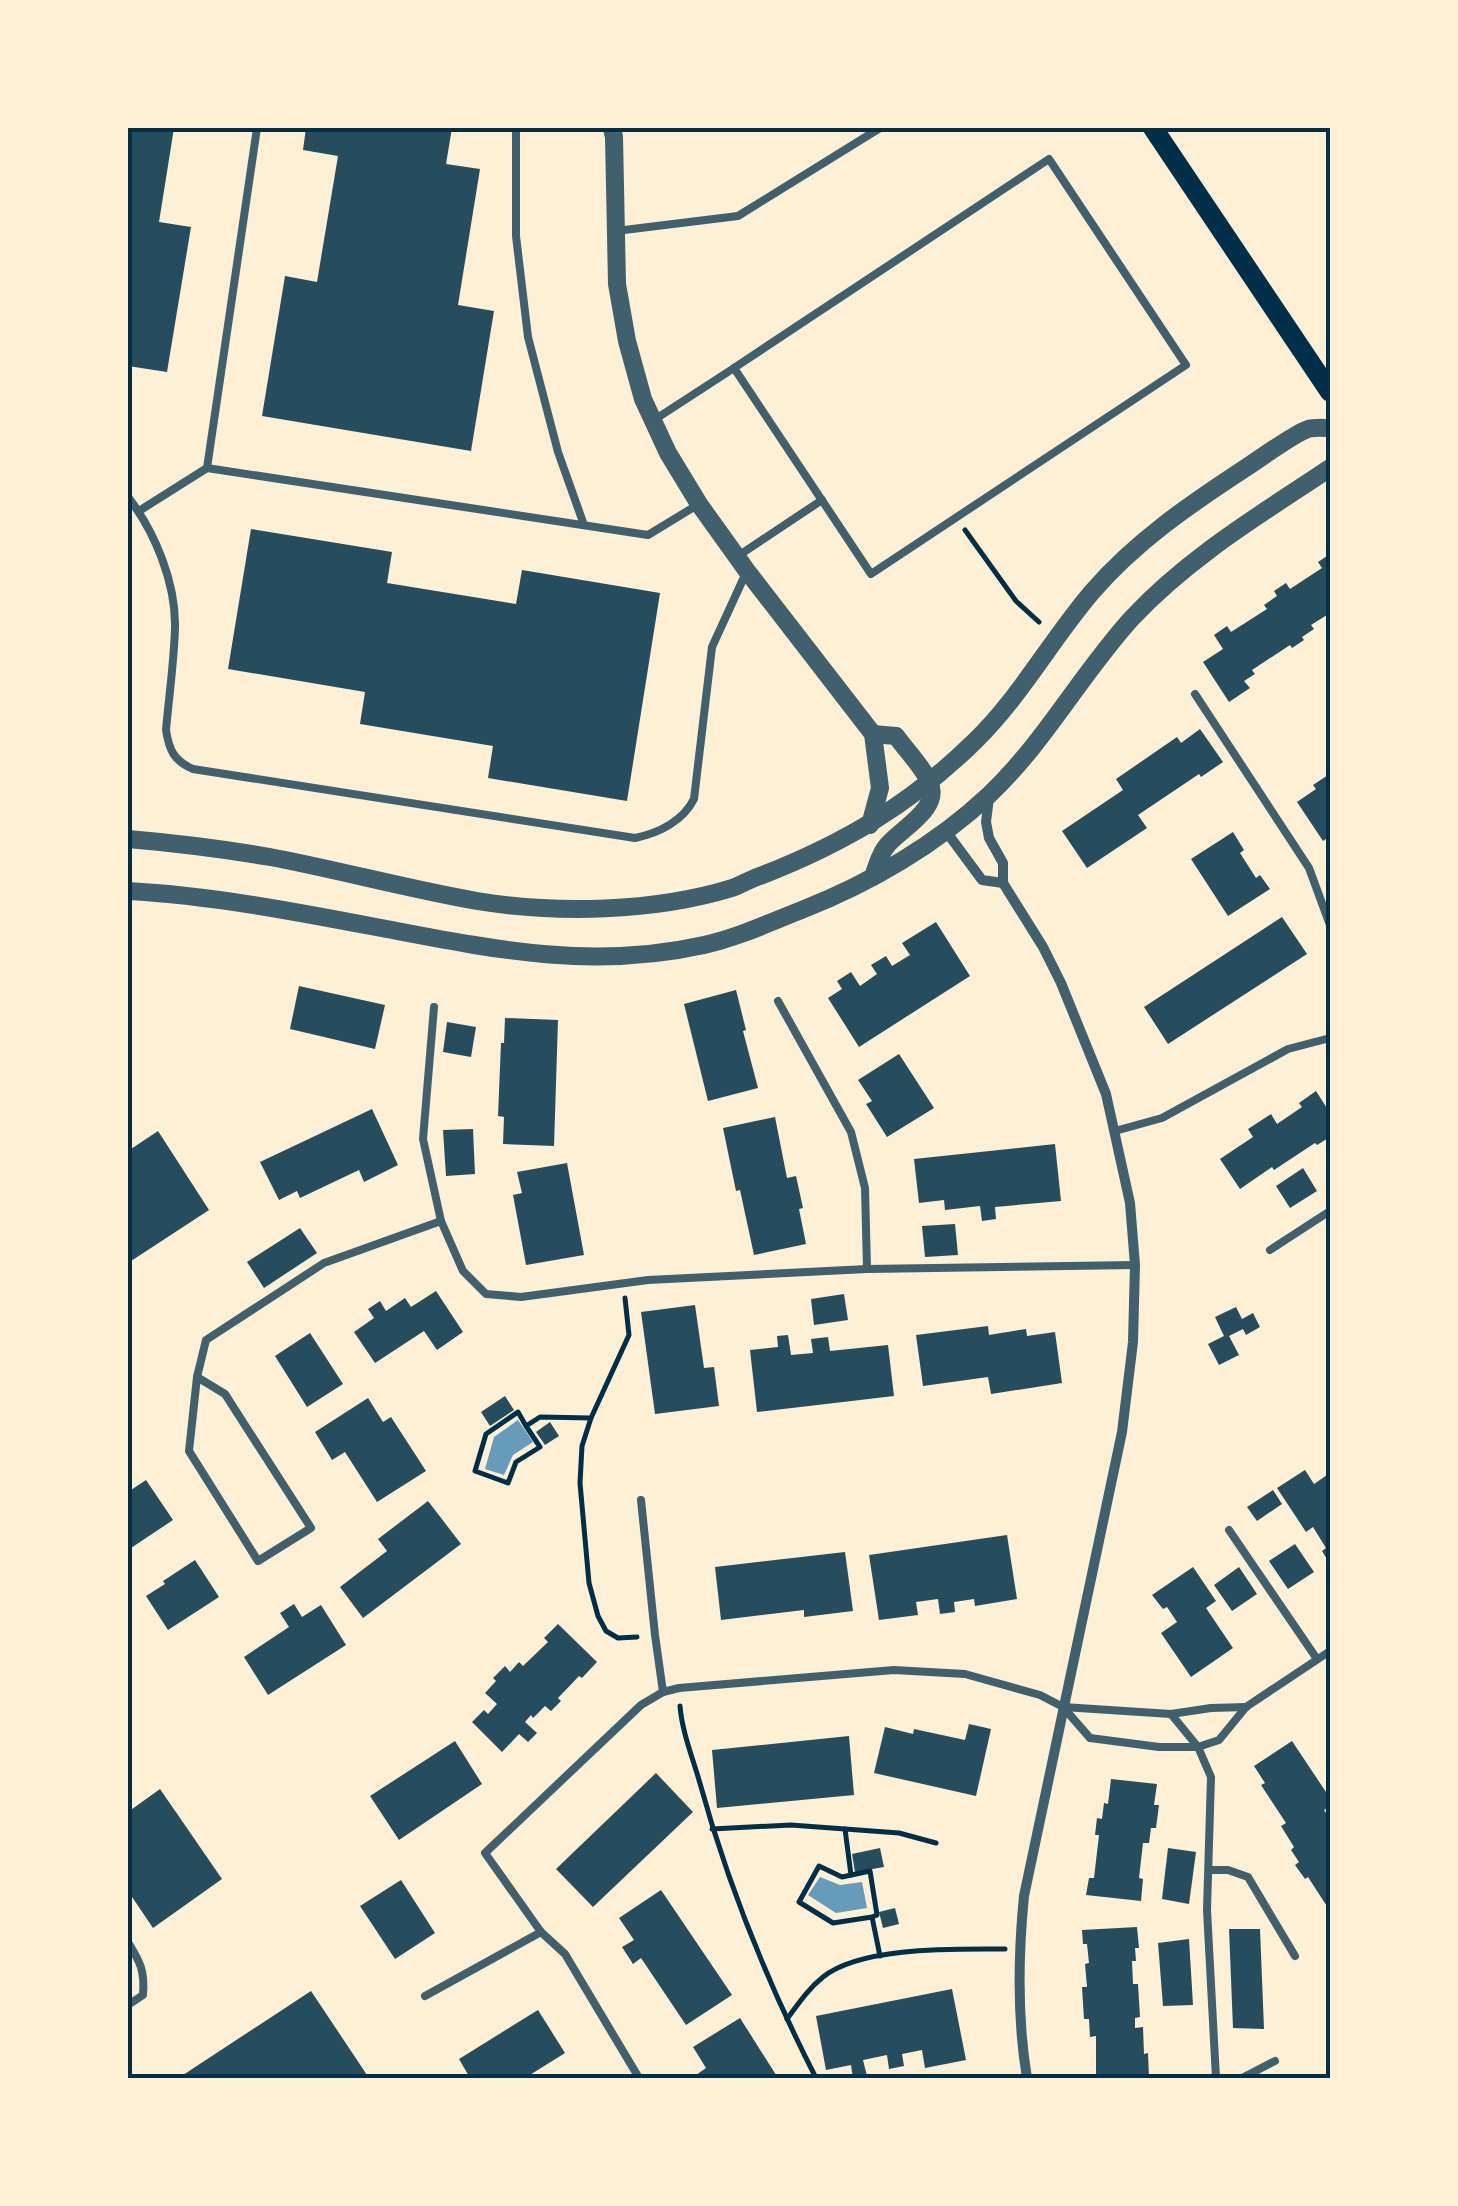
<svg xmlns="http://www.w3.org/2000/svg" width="1458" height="2206" font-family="'Fira Sans',sans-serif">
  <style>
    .water { fill: #669bbc }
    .building { fill: #264d5e }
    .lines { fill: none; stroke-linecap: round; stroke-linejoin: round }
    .path { stroke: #003049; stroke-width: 5 }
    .service { stroke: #3f606c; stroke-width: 8 }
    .minor { stroke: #3f606c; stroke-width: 10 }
    .tertiary { stroke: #3f606c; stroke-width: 18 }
    .secondary { stroke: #003049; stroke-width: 20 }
    .neatline { fill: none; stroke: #003049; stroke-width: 4 }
  </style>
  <rect width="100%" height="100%" fill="#fdf0d5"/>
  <g class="water">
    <path d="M518,1420L533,1442L513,1455L504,1475L485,1469L494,1437Z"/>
    <path d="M820,1877L840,1885L862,1882L867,1908L836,1913L808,1895Z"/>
  </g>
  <g class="building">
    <path d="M128,128H174L159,222L191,227L167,372L128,366Z"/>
    <path d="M306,128H452L446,164L480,169L458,305L494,311L471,451L262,416L285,276L317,282L338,156L303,150Z"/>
    <path d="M251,529L392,552L387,583L516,604L522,570L660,593L627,801L488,778L493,746L360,724L365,692L228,669Z"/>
    <path d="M1330,554V613L1311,625L1314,629L1302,637L1304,640L1292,648L1290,645L1252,670L1255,674L1244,681L1250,688L1229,702L1203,662L1223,649L1214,635L1227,626L1231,632L1267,609L1264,605L1277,596L1274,591L1286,583L1290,589L1322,568L1318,562Z"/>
    <path d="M1200,729L1223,762L1201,777L1199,774L1138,815L1147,828L1087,868L1062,831L1123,790L1116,779L1177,737L1181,743Z"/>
    <path d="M1328,775L1330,778V836L1323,841L1297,802L1316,789L1313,785Z"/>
    <path d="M1233,832L1244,850L1240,853L1256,878L1260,875L1270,889L1228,916L1191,859Z"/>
    <path d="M1282,917L1307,954L1168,1044L1144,1007Z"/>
    <path d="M936,922L970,976L859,1047L828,998L842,989L837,981L851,972L860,986L877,974L871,965L886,956L892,966L910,955L902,943Z"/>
    <path d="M299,986L385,1005L375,1049L290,1029Z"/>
    <path d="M736,990L746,1030L743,1031L758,1088L708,1101L684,1004Z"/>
    <path d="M505,1018L558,1020L554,1146L503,1144L504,1117L498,1116L501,1043H504Z"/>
    <path d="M447,1022L476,1027L471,1057L443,1052Z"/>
    <path d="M899,1054L934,1108L887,1137L866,1104L872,1101L858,1080Z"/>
    <path d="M1316,1091L1330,1113V1137L1317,1145L1315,1143L1274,1170L1272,1167L1240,1189L1220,1159L1253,1137L1248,1129L1271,1114L1277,1124L1302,1107L1299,1103Z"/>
    <path d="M372,1109L398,1165L364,1182L359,1170L300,1198L297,1191L279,1200L260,1162Z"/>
    <path d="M775,1117L787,1178L796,1176L803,1208L799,1209L806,1244L754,1255L740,1190L736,1191L723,1128Z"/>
    <path d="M473,1129L475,1174L446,1176L443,1130Z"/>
    <path d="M158,1131L209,1210L128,1263V1151Z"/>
    <path d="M1055,1144L1061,1201L995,1207L996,1219L982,1221L980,1206L945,1210L944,1200L919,1203L914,1159Z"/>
    <path d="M567,1163L584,1255L526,1265L513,1195L522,1193L517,1172Z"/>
    <path d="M1303,1168L1317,1191L1290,1208L1276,1186Z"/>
    <path d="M955,1224L958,1255L925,1257L922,1226Z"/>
    <path d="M300,1228L317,1253L264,1288L247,1262Z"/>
    <path d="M436,1291L463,1332L437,1350L424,1331L375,1363L354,1332L374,1318L368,1309L380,1301L386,1311L405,1298L411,1307Z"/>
    <path d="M844,1294L848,1320L814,1325L811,1299Z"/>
    <path d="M695,1305L704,1368L714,1367L719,1406L655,1414L641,1312Z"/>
    <path d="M1236,1307L1242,1319L1253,1313L1260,1327L1246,1335L1243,1329L1229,1336L1239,1355L1219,1365L1208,1344L1224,1336L1215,1317Z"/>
    <path d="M988,1326L989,1335L1026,1329L1027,1336L1055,1332L1062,1383L991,1394L988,1377L923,1386L916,1335Z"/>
    <path d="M310,1333L343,1384L307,1407L275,1356Z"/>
    <path d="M788,1335L791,1355L813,1353L811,1339L828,1337L830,1351L888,1345L894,1396L757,1412L750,1350L778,1347L777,1336Z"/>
    <path d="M505,1396L514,1410L490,1426L481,1412Z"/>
    <path d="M368,1398L383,1422L391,1417L426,1471L377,1502L345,1452L332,1460L315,1432Z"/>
    <path d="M550,1422L559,1436L545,1445L536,1432Z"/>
    <path d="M1305,1470L1314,1484L1327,1475L1330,1481V1564L1322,1551L1326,1548L1313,1527L1306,1532L1277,1488Z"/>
    <path d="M146,1480L173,1520L128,1550V1492Z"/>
    <path d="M1273,1490L1282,1504L1257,1521L1247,1507Z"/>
    <path d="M428,1501L461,1544L363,1618L340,1587L387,1551L378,1539Z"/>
    <path d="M1007,1535L1017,1599L975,1606L974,1599L954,1602L955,1612L940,1614L938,1599L916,1602L918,1615L879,1620L869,1555Z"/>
    <path d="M1295,1544L1314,1572L1288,1589L1269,1561Z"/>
    <path d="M845,1552L853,1611L804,1617V1610L721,1620L715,1567Z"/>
    <path d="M195,1560L219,1597L168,1630L146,1596L165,1584L163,1581Z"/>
    <path d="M1193,1567L1216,1601L1206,1608L1233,1648L1191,1677L1161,1633L1177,1622L1167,1607L1163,1609L1152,1595Z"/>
    <path d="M1239,1567L1257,1594L1232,1611L1214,1585Z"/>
    <path d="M294,1604L302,1617L321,1605L346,1645L268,1695L244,1657L289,1627L280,1613Z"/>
    <path d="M558,1624L597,1662L582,1678L579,1676L558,1698L561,1701L551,1711L545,1706L533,1718L531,1715L525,1722L537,1733L528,1742L519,1734L502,1752L472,1722L484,1710L488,1714L497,1704L485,1693L496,1681L493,1678L505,1666L510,1672L519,1662L523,1666L548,1642L544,1638Z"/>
    <path d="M969,1724L991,1729L976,1796L874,1773L885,1727L913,1734L914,1729L965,1740Z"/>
    <path d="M849,1736L854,1795L717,1808L712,1750Z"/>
    <path d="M455,1741L482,1784L399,1840L370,1796Z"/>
    <path d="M1292,1741L1330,1798V1806L1324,1810L1330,1819V1911L1308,1877L1305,1879L1295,1865L1299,1862L1291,1850L1294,1847L1281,1826L1286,1823L1261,1785L1265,1783L1254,1766Z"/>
    <path d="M656,1773L693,1812L593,1907L556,1869Z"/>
    <path d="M1111,1779L1157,1784L1154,1805H1159L1156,1828H1151L1149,1843H1143L1139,1878L1143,1879L1141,1901L1086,1895L1089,1878H1094L1099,1835H1095L1097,1818L1102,1819L1104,1803L1108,1804Z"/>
    <path d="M160,1789L222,1879L153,1928L128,1891V1812Z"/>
    <path d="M880,1848L884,1867L855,1872L852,1854Z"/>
    <path d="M1168,1848L1196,1852L1189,1904L1162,1899Z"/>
    <path d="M401,1880L435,1933L395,1959L360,1906Z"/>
    <path d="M661,1890L732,1995L686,2025L641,1958L633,1964L622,1947L634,1940L619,1918Z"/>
    <path d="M895,1908L899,1924L883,1928L879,1912Z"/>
    <path d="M1137,1927L1139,1948H1135L1136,1961H1132L1133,1984H1138L1140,2017L1135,2018V2028L1143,2027L1144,2054L1148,2053L1149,2077L1096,2078V2036L1090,2037L1089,2019H1084L1082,1987H1087L1085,1964L1089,1963L1087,1944H1083L1082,1930Z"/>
    <path d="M1229,1929H1260L1264,2029L1233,2028Z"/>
    <path d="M1189,1939L1193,2005L1163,2006L1158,1943Z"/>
    <path d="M952,1989L966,2060L925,2068L922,2050L902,2054L904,2066L889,2069L887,2055L863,2060L867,2076L853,2078L851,2065L826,2070L816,2016Z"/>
    <path d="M311,1991L369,2078H185L183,2075Z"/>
    <path d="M538,2010L565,2053L525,2078H470L459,2059Z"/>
    <path d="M740,2018L778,2078H698L696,2075L706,2068L693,2047Z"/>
  </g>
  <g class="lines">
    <g class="path">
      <path d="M965,530L1016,601L1039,622"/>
      <path d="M625,1298L629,1335L591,1418L582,1446L580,1483L589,1583L598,1616L606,1631L618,1638L637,1637"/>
      <path d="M526,1426L518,1412L486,1434L475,1471L508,1483L516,1462L540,1447L526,1426L540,1417L591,1418"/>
      <path d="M680,1706C682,1731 692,1756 699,1780C727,1882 768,1984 816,2078"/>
      <path d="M712,1829L791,1825L899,1833L936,1843"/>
      <path d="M845,1829L851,1875"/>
      <path d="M872,1917L877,1915L870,1871L842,1877L819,1866L799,1902L833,1923L872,1917L880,1956"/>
      <path d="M787,2019C798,2004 808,1989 823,1977C861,1946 957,1949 1005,1949"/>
    </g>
    <g class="service">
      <path d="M257,128L207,468L648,535L699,504"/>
      <path d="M516,128V236L528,337L558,452L584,525"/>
      <path d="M1049,159L1186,365L871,574L734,368Z"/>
      <path d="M616,231L738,216L880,128"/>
      <path d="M654,420L734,368"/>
      <path d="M128,497C155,532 176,583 175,628C174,662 169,696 166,730C169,750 174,761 193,769L635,838C659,833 683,821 694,799L712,647L745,575"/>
      <path d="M139,511L207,468"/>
      <path d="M738,556L822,500"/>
      <path d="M1195,694L1309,868L1330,925"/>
      <path d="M778,1001L851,1132L865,1188L867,1269"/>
      <path d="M434,1007L423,1139L441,1221L463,1271L486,1294L521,1297L648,1280L867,1269L1135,1265"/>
      <path d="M1115,1131L1162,1118L1288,1049L1330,1038"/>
      <path d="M1270,1250L1330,1211"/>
      <path d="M197,1377L225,1394L311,1528L258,1561L189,1451Z"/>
      <path d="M197,1377L206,1340L324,1263L441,1221"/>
      <path d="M641,1500L655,1635L663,1692"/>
      <path d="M1229,1530L1317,1659"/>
      <path d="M1063,1707L1171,1714L1211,1708L1246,1707"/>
      <path d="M1171,1714L1198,1747L1211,1777L1207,1910L1216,2078"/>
      <path d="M1209,1870H1228L1248,1877L1295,1956"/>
      <path d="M128,1942C140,1962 145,1970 143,1995L128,2005"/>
      <path d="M425,1996L541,1932"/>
      <path d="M639,2078L565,1954L541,1932L485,1853L641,1705L663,1692L679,1688L894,1670L965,1674L1040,1695L1063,1707L1090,1738L1159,1747H1198L1219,1740L1246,1707L1330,1651"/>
      <path d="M1242,2078L1275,2061"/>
    </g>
    <g class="minor">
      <path d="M989,798L986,822L989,838L1003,863V883L1043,947L1061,983L1106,1094L1130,1203L1135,1265L1133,1342L1122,1432L1024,1896C1018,1957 1017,2018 1027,2078"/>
      <path d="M945,830L982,880L1003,883"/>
    </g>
    <g class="tertiary">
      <path d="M612,128L614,137L617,284L627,341L643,399L668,453L699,504L747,571L873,734L880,788L870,825"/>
      <path d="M128,839C175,843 223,849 270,857C339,870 408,889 477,901C557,914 654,912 732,888C741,885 750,879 760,876C843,844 911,804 975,741C1021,696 1051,640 1092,592C1135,542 1189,505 1244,469C1258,460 1295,433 1308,429C1314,427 1324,428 1330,428"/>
      <path d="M873,877C876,868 879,857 885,848C897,830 943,810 929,781C921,765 906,750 896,736L873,734"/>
      <path d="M128,891C219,896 307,914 397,931C502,951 597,969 704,945C739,937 771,922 804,909C870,883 937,844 989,795C1045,742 1081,674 1132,618C1189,557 1261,514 1330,468"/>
    </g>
    <path class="secondary" d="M1153,128L1330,392"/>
  </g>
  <rect width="1458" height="2206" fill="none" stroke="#fdf0d5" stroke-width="260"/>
  <rect x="130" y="130" width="1198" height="1946" class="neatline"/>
</svg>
